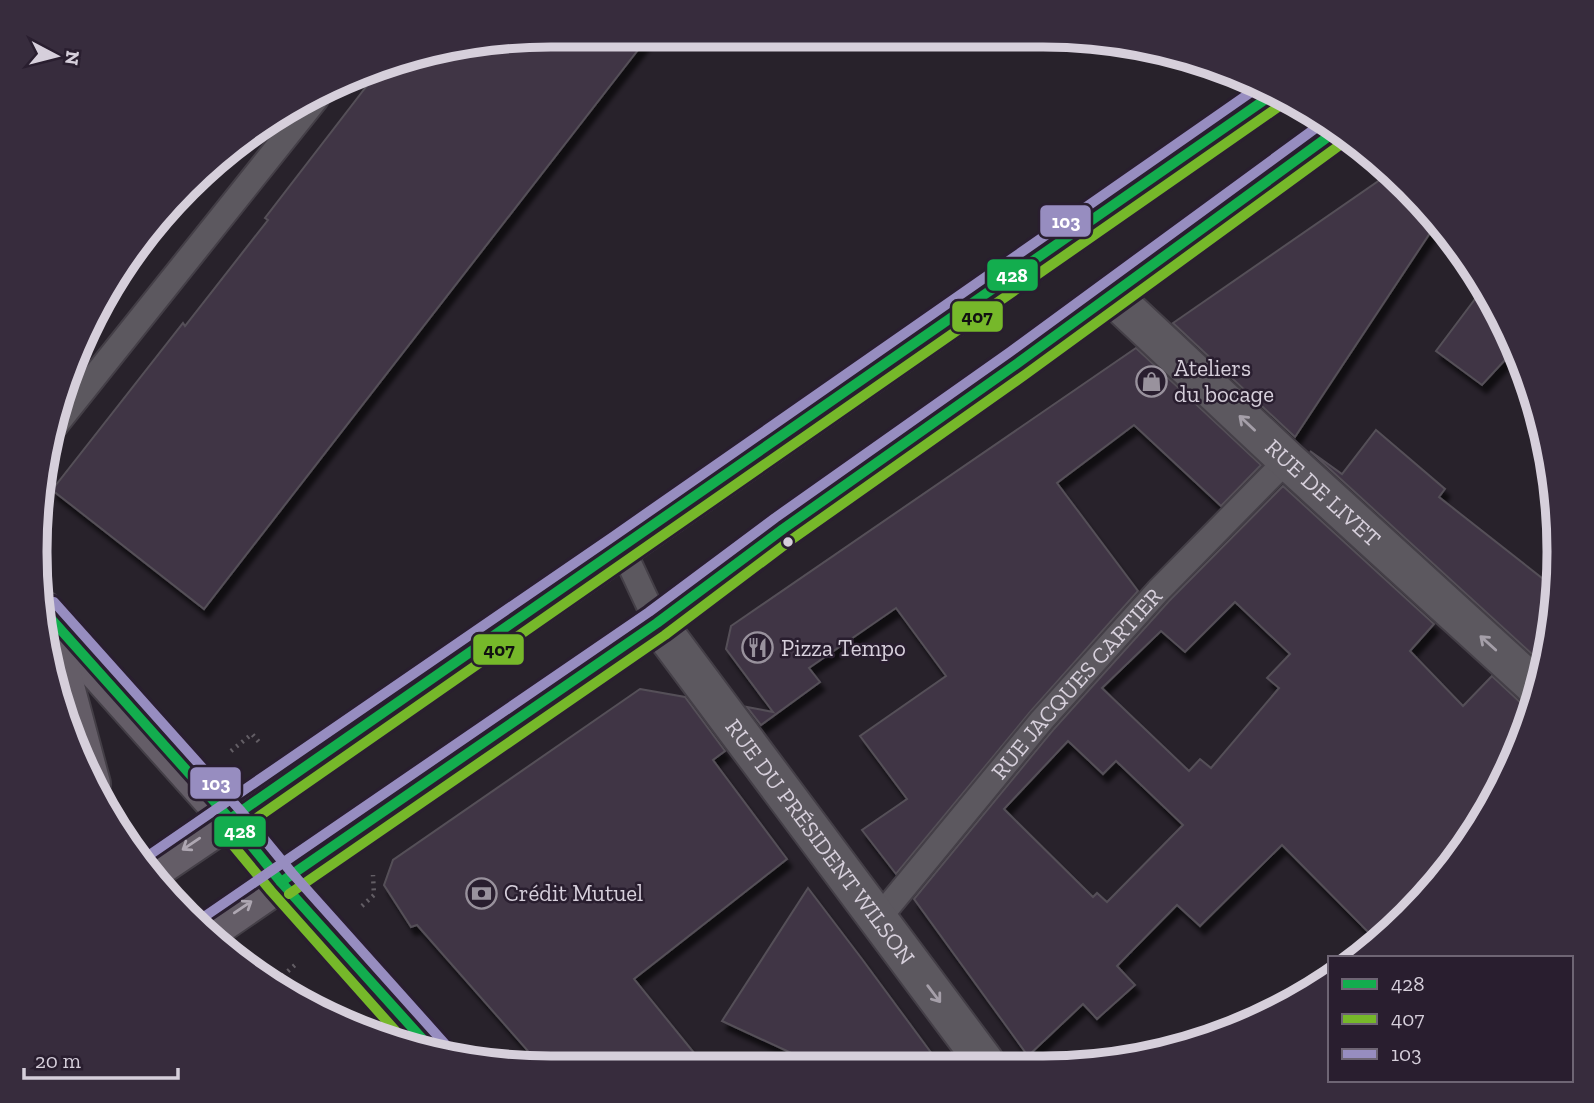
<svg xmlns="http://www.w3.org/2000/svg" width="1594" height="1103" font-family="'Zilla Slab',serif">
  <style>
    .building { fill: #403645; stroke: #555058; stroke-width: 2; fill-rule: evenodd; filter: url(#shadow) }
    .lines { fill: none; stroke-linecap: round; stroke-linejoin: round }
    .lane-casing { stroke: #443f47; stroke-width: 28 }
    .street-casing { stroke: #443f47; stroke-width: 42 }
    .secondary-casing { stroke: #443f47; stroke-width: 42 }
    .path { stroke: #635e65; stroke-width: 4.5; stroke-dasharray: 2 5; stroke-linecap: butt }
    .lane { stroke: #5c585f; stroke-width: 24 }
    .street { stroke: #5c585f; stroke-width: 38 }
    .secondary { stroke: #645d67; stroke-width: 38 }
    .bus-1-casing { stroke: #291e2f; stroke-width: 16 }
    .bus-2-casing { stroke: #291e2f; stroke-width: 16 }
    .bus-3-casing { stroke: #291e2f; stroke-width: 16 }
    .bus-1 { stroke: #13ad4e; stroke-width: 10 }
    .bus-2 { stroke: #76b82a; stroke-width: 10 }
    .bus-3 { stroke: #978dc0; stroke-width: 10 }
    .oneway { stroke: #a59fa9 }
    .oneway2 { stroke: #aea7b2 }
    .bus-dot { fill: #d6cfdb; stroke: #291e2f; stroke-width: 2.5 }
    .labels { text-anchor: middle; dominant-baseline: central; stroke-width: 5; stroke-linejoin: round; paint-order: stroke }
    .poi-label { font-size: 23px; fill: #d6cfdb; stroke: #291e2f; text-anchor: start }
    .street-label { font-size: 23px; fill: #d6cfdb; stroke: #291e2f }
    .rim { fill: none; stroke: #d6cfdb; stroke-width: 9 }
    .line-badge { stroke: #291e2f; stroke-width: 2.5 }
    .badge-label { font-size: 19px; text-anchor: middle; font-weight: bold; fill: #fff }
    .pale-badge-label { font-size: 19px; text-anchor: middle; font-weight: bold; fill: #111 }
  </style>
  <defs>
    <filter id="shadow"><feDropShadow dx="4.5" dy="8" stdDeviation="2" flood-color="#0009"/></filter>
  </defs>
  <rect width="100%" height="100%" fill="#28222b"/>
  <g class="building">
    <path d="M551,35L648,37L204,609L52,490L183,323L185,326L268,220L265,218L379,70L417,53Z"/>
    <path d="M1390,173L1403,182L1434,227L1295,437L1173,323Z"/>
    <path d="M1484,287L1516,348L1482,385L1436,351Z"/>
    <path d="M1136,348L1261,465L1221,506L1134,425L1057,483L1138,591L1031,711L896,874L862,830L907,799L860,736L946,676L896,608L809,668L820,682L761,725L747,707L773,712L726,649L731,626Z"/>
    <path d="M1376,430L1445,489L1439,497L1542,578L1556,580L1549,653L1545,666L1310,451L1342,474Z"/>
    <path d="M1283,486L1434,624L1410,651L1463,706L1492,676L1523,705L1532,710L1520,750L1472,839L1407,917L1376,940L1282,845L1200,926L1177,905L1117,966L1135,985L1097,1019L1083,1004L1028,1056L914,899L1053,730L1169,601ZM1235,602L1290,654L1267,678L1279,688L1211,768L1200,759L1189,771L1102,688L1161,631L1185,652ZM1068,741L1103,774L1116,761L1183,825L1107,902L1097,893L1093,897L1004,809Z"/>
    <path d="M640,689L685,697L725,751L713,760L787,859L634,979L704,1065L542,1067L417,925L411,927L384,885L393,860Z"/>
    <path d="M808,888L862,959L938,1062L815,1064L722,1021Z"/>
  </g>
  <g class="lines">
    <defs>
      <g id="lane">
        <path d="M55,426L316,99"/>
        <path d="M622,548L657,623"/>
        <path id="s1" d="M878,919L1042,720L1158,591L1287,460"/>
      </g>
      <g id="street">
        <path id="s2" d="M1111,295L1287,460L1538,689"/>
        <path id="s3" d="M657,623L984,1061"/>
      </g>
      <g id="secondary">
        <path d="M44,611L230,819L281,882L435,1053"/>
        <path d="M48,623L91,784"/>
        <path d="M153,870L292,776L622,548L1273,94"/>
        <path d="M206,933L657,623L783,529L1018,363L1336,131"/>
      </g>
    </defs>
    <use href="#lane" class="lane-casing"/>
    <use href="#street" class="street-casing"/>
    <use href="#secondary" class="secondary-casing"/>
    <g class="path">
      <path d="M231,751L252,734L259,742"/>
      <path d="M362,906L374,895L373,875"/>
      <path d="M272,985L295,965"/>
    </g>
    <use href="#lane" class="lane"/>
    <use href="#street" class="street"/>
    <use href="#secondary" class="secondary"/>
    <defs>
      <g id="bus-1">
        <path d="M44,611L230,819L281,882L435,1053"/>
        <path d="M230,819L1273,94"/>
        <path d="M281,882L657,623L783,529L1018,363L1336,131"/>
      </g>
      <g id="bus-2">
        <path d="M238,831L1281,105"/>
        <path d="M232,844L271,891L409,1046"/>
        <path d="M289,894L665,635L791,540L1026,374L1344,142"/>
      </g>
      <g id="bus-3">
        <path d="M54,602L240,810L292,873L445,1044"/>
        <path d="M145,858L614,536L1257,88"/>
        <path d="M198,921L649,612L775,518L1010,352L1324,122"/>
      </g>
    </defs>
    <use href="#bus-1" class="bus-1-casing"/>
    <use href="#bus-2" class="bus-2-casing"/>
    <use href="#bus-3" class="bus-3-casing"/>
    <use href="#bus-1" class="bus-1"/>
    <use href="#bus-2" class="bus-2"/>
    <use href="#bus-3" class="bus-3"/>
  </g>
  <defs><path id="oneway-shaft" d="M-6 0H5M1.5-3L5.5 0L1.5 3" fill="none" stroke-width="1.6" stroke-linecap="round" stroke-linejoin="round" transform="scale(1.75)"/></defs>
  <g class="oneway">
    <use href="#oneway-shaft" transform="translate(1247 423) rotate(-137)"/>
    <use href="#oneway-shaft" transform="translate(1488 643) rotate(-138)"/>
    <use href="#oneway-shaft" transform="translate(934 994) rotate(53)"/>
  </g>
  <g class="oneway2">
    <use href="#oneway-shaft" transform="translate(191 844) rotate(146)"/>
    <use href="#oneway-shaft" transform="translate(243 907) rotate(-34)"/>
  </g>
  <defs>
    <symbol id="shop-ring" viewBox="-11 -11 22 22"><circle r="9.5" fill="#291e2f" stroke="#99929d" stroke-width="1.5"/><path d="M-5-2.5h2.3a2.7 3.5 0 0 1 5.4 0H5L5.5 6h-11ZM-1.5-2.5h3a1.5 2.3 0 0 0-3 0Z" fill="#99929d"/></symbol>
    <symbol id="restaurant-ring" viewBox="-11 -11 22 22"><circle r="9.5" fill="#291e2f" stroke="#99929d" stroke-width="1.5"/><path d="M-5-6h1v4h1v-4h1v4h1v-4h1v5L-1.5 .5V6h-2V.5L-5-1ZM5-6V6H3V1.5H1.5Q1.5-4 5-6Z" fill="#99929d"/></symbol>
    <symbol id="bank-ring" viewBox="-11 -11 22 22"><circle r="9.5" fill="#291e2f" stroke="#99929d" stroke-width="1.5"/><path d="M-6-4H6V4H-6ZM0-2.3a2.3 2.3 0 1 0 0 4.6a2.3 2.3 0 1 0 0-4.6Z" fill="#99929d"/></symbol>
  </defs>
  <g fill-rule="evenodd">
    <use href="#shop-ring" x="1134" y="364" width="35" height="35"/>
    <use href="#restaurant-ring" x="740" y="630" width="35" height="35"/>
    <use href="#bank-ring" x="464" y="876" width="35" height="35"/>
  </g>
  <circle class="bus-dot" cx="788" cy="542" r="6"/>
  <g class="labels">
    <g class="poi-label">
      <text x="1174" y="368">Ateliers<tspan x="1174" dy="26">du bocage</tspan></text>
      <text x="781" y="648">Pizza Tempo</text>
      <text x="504" y="893">Crédit Mutuel</text>
    </g>
    <g class="street-label">
      <text stroke="none"><textPath href="#s2" startOffset="290">RUE DE LIVET</textPath></text>
      <text stroke="none"><textPath href="#s1" startOffset="308">RUE JACQUES CARTIER</textPath></text>
      <text stroke="none"><textPath href="#s3" startOffset="273">RUE DU PRÉSIDENT WILSON</textPath></text>
    </g>
  </g>
  <path d="M0 0H1594V1103H0ZM551 47H1043A504 504 0 0 1 1547 551V552A504 504 0 0 1 1043 1056H551A504 504 0 0 1 47 552V551A504 504 0 0 1 551 47Z" fill="#372c3d" fill-rule="evenodd"/>
  <path class="rim" d="M551 47H1043A504 504 0 0 1 1547 551V552A504 504 0 0 1 1043 1056H551A504 504 0 0 1 47 552V551A504 504 0 0 1 551 47Z"/>
  <g class="line-badge">
    <rect x="1039" y="204" width="53" height="34" rx="7" fill="#978dc0"/>
    <rect x="986" y="258" width="53" height="34" rx="7" fill="#13ad4e"/>
    <rect x="951" y="300" width="53" height="33" rx="7" fill="#76b82a"/>
    <rect x="472" y="633" width="53" height="33" rx="7" fill="#76b82a"/>
    <rect x="189" y="766" width="53" height="34" rx="7" fill="#978dc0"/>
    <rect x="213" y="815" width="54" height="33" rx="7" fill="#13ad4e"/>
  </g>
  <g class="badge-label">
    <text x="1066" y="228">103</text>
    <text x="1012" y="282">428</text>
    <text x="216" y="790">103</text>
    <text x="240" y="838">428</text>
  </g>
  <g class="pale-badge-label">
    <text x="977" y="323">407</text>
    <text x="499" y="656">407</text>
  </g>
  <rect x="1328" y="956" width="245" height="126" fill="#291e2f" stroke="#6e6574" stroke-width="2"/>
  <rect x="1342" y="979" width="35" height="10" fill="#13ad4e" stroke="#6e6574" stroke-width="2"/>
  <text x="1391" y="991" font-size="21" fill="#d6cfdb">428</text>
  <rect x="1342" y="1014" width="35" height="10" fill="#76b82a" stroke="#6e6574" stroke-width="2"/>
  <text x="1391" y="1026" font-size="21" fill="#d6cfdb">407</text>
  <rect x="1342" y="1049" width="35" height="10" fill="#978dc0" stroke="#6e6574" stroke-width="2"/>
  <text x="1391" y="1061" font-size="21" fill="#d6cfdb">103</text>
  <g transform="translate(56 56) rotate(97)" stroke="#291e2f" stroke-width="5" paint-order="stroke">
  <path d="M0-5L12 26L0 18L-12 26Z" fill="#d6cfdb"/>
  <text y="-10" font-size="19" font-weight="bold" text-anchor="middle" fill="#d6cfdb">N</text>
  </g>
  <path d="M24 1068v10h154v-10" fill="none" stroke="#d6cfdb" stroke-width="3.5"/>
  <text x="35" y="1068" font-size="21" fill="#d6cfdb" stroke="#291e2f" stroke-width="5" paint-order="stroke">20 m</text>
</svg>
